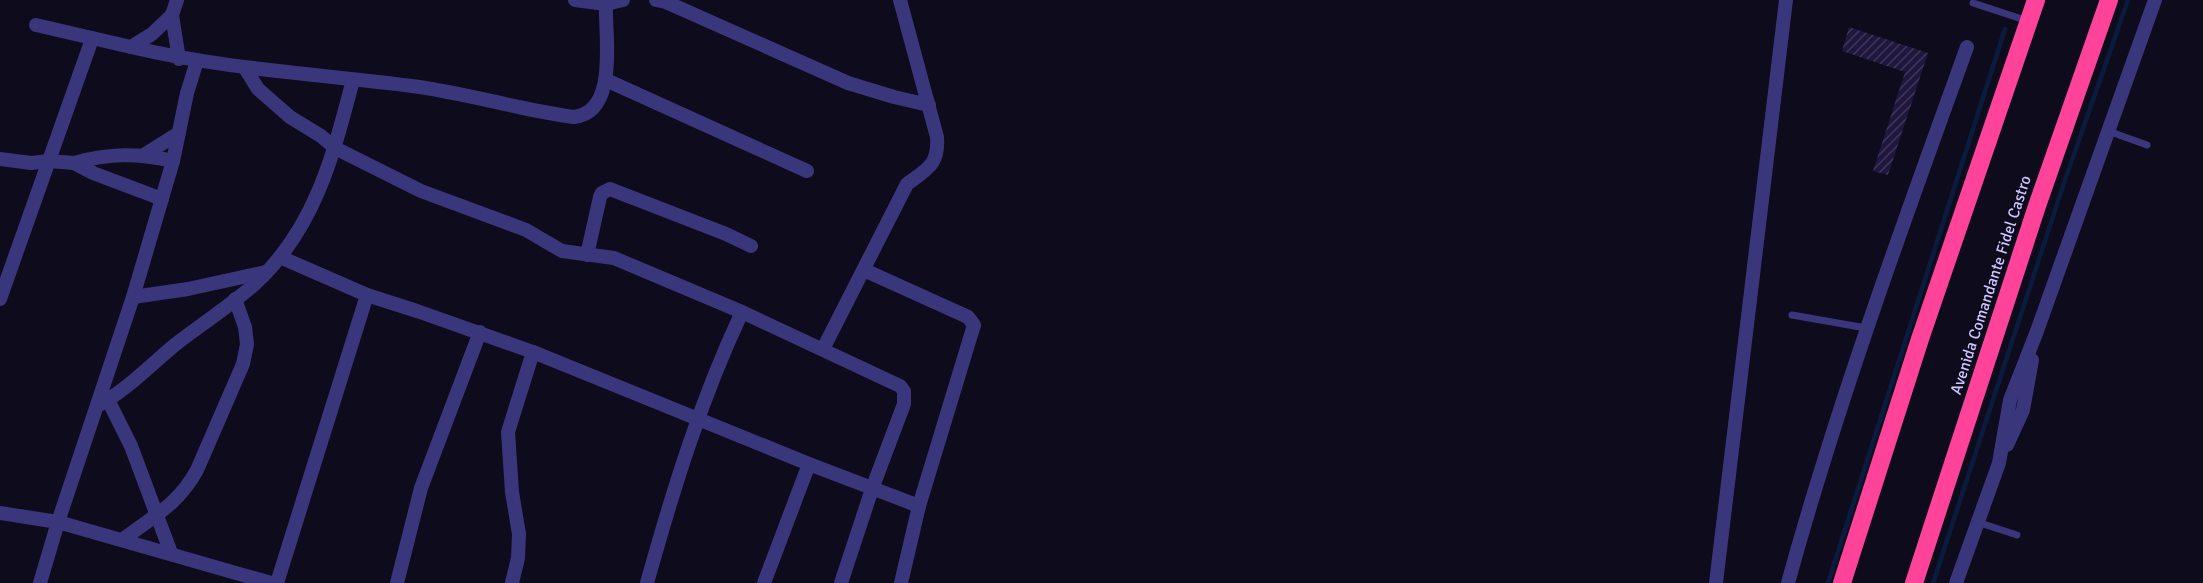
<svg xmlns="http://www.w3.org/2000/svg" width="2203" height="583" font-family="Signika,sans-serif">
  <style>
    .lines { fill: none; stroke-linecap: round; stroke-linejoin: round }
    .stream { stroke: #0a1c3d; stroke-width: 4.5 }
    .building { fill: url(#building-hatch) }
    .lane { stroke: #3a367c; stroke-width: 7 }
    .street { stroke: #3a367c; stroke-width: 14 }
    .highway { stroke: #ff429a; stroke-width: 18 }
    .labels { text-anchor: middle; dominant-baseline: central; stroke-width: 4.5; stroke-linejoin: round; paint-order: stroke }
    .street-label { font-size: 16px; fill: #cec7ff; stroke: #0e0b1d }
  </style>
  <defs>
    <pattern id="building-hatch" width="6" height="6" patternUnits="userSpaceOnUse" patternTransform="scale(1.5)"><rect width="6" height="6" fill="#20173e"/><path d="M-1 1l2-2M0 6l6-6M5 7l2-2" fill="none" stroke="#3f375b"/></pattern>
  </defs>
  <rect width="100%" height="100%" fill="#0e0b1d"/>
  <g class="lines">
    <g class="stream">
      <path d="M1828,583L2005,29"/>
      <path d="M1933,583L2064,183L2128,0"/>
    </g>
  </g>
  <path class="building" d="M1849,27L1928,53L1888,175L1873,171L1905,72L1842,51Z"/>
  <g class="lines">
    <g class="lane">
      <path d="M1973,3L2028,21"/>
      <path d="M2108,131L2147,145"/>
      <path d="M1792,315L1866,328"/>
      <path d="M1977,522L2017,535"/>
    </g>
    <g class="street">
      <path d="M177,0L172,15L179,59"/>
      <path d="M575,0L606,4L623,0"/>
      <path d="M656,0L666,2L848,83L894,97L929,105"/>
      <path d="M36,25L131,47L152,34L172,15"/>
      <path d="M131,47C224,69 318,74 412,86C467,93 520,110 574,117C620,112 604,32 606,0"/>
      <path d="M245,68L258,89L290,117L321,136L335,148L421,191L526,230L562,251L614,258L742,312L900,386L904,391V404L872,489L841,583"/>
      <path d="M606,80L807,171"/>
      <path d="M144,155L179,133"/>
      <path d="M0,159L31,163L49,161L74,163L93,173L162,199"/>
      <path d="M74,163C109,153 138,153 173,161"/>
      <path d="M587,255L600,197L602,193L610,189L726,234L751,246"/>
      <path d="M280,257L367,295L417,311L533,352L809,464L919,506"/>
      <path d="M864,270L968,317L974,325L919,506L901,583"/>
      <path d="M133,297L188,289L266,272"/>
      <path d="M0,299L92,39"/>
      <path d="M823,349L907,184C927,169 939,165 937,137L900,0"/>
      <path d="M108,400L131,446L171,553"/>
      <path d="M97,406C126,391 150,365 176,344C202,324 231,305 256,283C315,228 333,156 353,80"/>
      <path d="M2007,445L2023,410L2032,360"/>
      <path d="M0,513L58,522L271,583"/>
      <path d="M122,540C152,517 178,505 197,470L243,364L247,344L245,327L235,299"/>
      <path d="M40,583L58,522L133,297L173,161L187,93L197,61"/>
      <path d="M277,583L367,295"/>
      <path d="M397,583L421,488L480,332"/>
      <path d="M512,583L518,558L519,534L512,492L508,432L533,352"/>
      <path d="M647,583C673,490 701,399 742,312"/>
      <path d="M764,583L809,464"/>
      <path d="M1716,583L1786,0"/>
      <path d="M1788,583C1838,401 1903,224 1967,47"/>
      <path d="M1956,583L1999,463L2010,400L2037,331L2155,0"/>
    </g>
    <g class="highway">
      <path d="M1842,583L1920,339L2036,0"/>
      <path d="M1914,583L2037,206L2109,0"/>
    </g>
  </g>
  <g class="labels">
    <g class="street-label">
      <text transform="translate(1991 285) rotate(-72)">Avenida Comandante Fidel Castro</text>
    </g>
  </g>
</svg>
